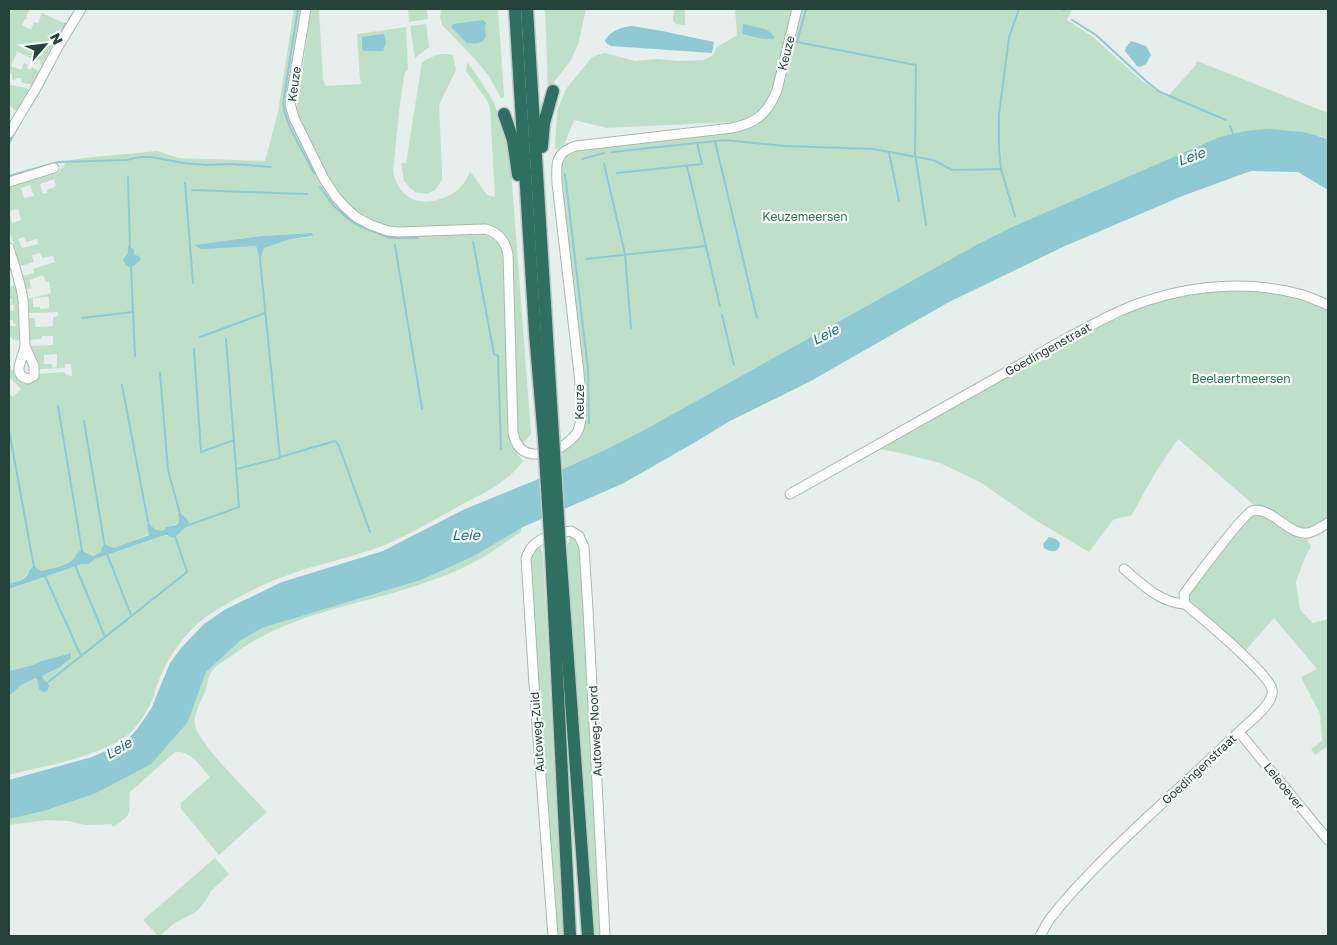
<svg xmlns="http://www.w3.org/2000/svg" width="1337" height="945" font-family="'Golos Text',sans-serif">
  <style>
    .green { fill: #bfe0c8; fill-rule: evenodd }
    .water { fill: #8ec9d4 }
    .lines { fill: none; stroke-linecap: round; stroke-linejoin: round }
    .stream { stroke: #8ec9d4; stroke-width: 2 }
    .minor-casing { stroke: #a8b8b2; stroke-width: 11 }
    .highway-casing { stroke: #c2cac8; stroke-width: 15 }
    .minor { stroke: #fff; stroke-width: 9 }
    .highway { stroke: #2f6f62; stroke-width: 12 }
    .highway-bridge-casing { stroke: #c2cac8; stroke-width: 15; stroke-linecap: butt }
    .highway-bridge { stroke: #2f6f62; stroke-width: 12 }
    .labels { text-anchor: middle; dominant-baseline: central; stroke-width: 4.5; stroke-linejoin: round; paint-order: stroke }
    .street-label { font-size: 12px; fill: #24423a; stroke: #f7fbf9 }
    .park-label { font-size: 12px; fill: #2d7a4b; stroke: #f7fbf9 }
    .water-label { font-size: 14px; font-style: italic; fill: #1c6f80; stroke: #f7fbf9 }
  </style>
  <rect width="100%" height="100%" fill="#e6efeb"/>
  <g class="green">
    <path d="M9,9H30L26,17L28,19H25L22,25L31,30L34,22L38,23L42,13L64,23L42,65L40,64L41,61L35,57L33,59L16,51H15L17,53L11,66L21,70L24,63L28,65L27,68L30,70L32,67L39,71L32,85L21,82V78H16L15,81L12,79V74L9,72Z"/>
    <path d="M294,9H301L288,91L295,110L298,102L311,9H319L323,80L326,86L361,84L360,79L357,34L406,27L408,70L405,72C400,98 398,125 395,152C395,159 392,169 394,175C399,196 417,206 437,200C454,195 464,188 470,171L487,195L495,197L490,107L486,99L466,71L467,62L482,83L494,103L509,144L531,434L516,452L523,461C507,483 484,493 461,505C433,520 405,538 374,549C344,560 312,565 283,577C263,584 244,594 225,605C194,621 172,648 159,680C156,686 155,692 153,698C148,710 139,724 130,733C104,756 43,766 9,775V695L12,694L21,685L36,678L38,682L45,681L42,676L60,667L70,653L41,661L33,665L9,672V589L82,564H89L95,559L162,536H177L180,531L185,528L178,514L179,522C176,524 173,525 171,526C166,527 167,529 163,530C157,532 151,527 148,522L147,526L149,534L114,549L111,548L102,550L101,552L93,556L84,551L76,556L71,562L41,572L37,569L30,568C25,581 21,580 9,584V394L13,397L21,389L9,377V366H11V370H14C16,378 20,380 27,382L38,377L39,374L63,372L66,373V375L72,376L71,364H65V368L39,369L38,363L31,346L52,345L53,344V336H42V339L30,340L29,318H35V327L53,326V317L58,316V312L29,313L28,299L51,293L49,281L46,282L43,275L29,280L31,288L27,289L23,276L34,273L33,269L55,262L53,256L42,258L40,253L32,255L34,262L20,266L9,228V187L58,173L67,161L84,158L157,151L179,158L265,161L278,112ZM54,179L56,186L53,187L54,190L52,188L47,190V193L43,194L40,184ZM30,185L34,196L24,198L21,188ZM18,209L21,220L12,223L9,211ZM312,233V237L291,239L264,248L260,259L256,246L195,245L261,236ZM24,237L26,242L37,239L38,244L22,248L18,239ZM49,297V308L40,309V307H33V298ZM57,354V367L52,368V364H44V355Z"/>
    <path d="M408,9H427L428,19L409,22Z"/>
    <path d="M441,9H498L504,96L502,98H501L489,76L474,58L442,25L440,17Z"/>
    <path d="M545,9H586L578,45L574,53L571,60L548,90Z"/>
    <path d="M674,9H685V25L676,24L673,21Z"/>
    <path d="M735,9H1072L1067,20L1093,37L1141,80L1165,96L1167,97L1196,65L1197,61L1328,113V139L1321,136L1070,202L1014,226L976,245L644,430L609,448L563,469L562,449L581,430L574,306L561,172C562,155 571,153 586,148L736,131L734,122L606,128L574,120L563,148L555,149L557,111L566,89L592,57L605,53L635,61L658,59L678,61L704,60L713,55L717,47L737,35Z"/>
    <path d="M426,24L429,47L415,58L410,26Z"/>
    <path d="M441,54H449L453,55L456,70L439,105L442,168V180L435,190L427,194L417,193L410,188L404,181L401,163H406L422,62L434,56Z"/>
    <path d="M9,84C16,87 23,86 30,90L17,112L9,105Z"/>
    <path d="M15,285L21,314L19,340L15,341V339L12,340V337H9L10,326H16L15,323H13V320L9,321V311L14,310V305H11L12,299H9V287Z"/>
    <path d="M1250,289L1272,291L1328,306V519C1320,523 1311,530 1301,529L1256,507L1178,439L1157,470L1131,516L1118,518L1113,520L1089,552L1035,520L980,482L940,463L901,453L879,449L972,394L1093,326L1162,297L1209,291Z"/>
    <path d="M1259,514L1305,536L1311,546L1304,560L1296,582L1300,610L1313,623L1328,619V746L1315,755L1311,749L1322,741L1320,714L1301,677L1317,669L1274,618L1244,652L1193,605L1188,596L1191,591L1251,515Z"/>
    <path d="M521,528V532C506,541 492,553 476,561C460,570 442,577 424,583C359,606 286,613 230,657C224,661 216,665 212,671C207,677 208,686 205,692C201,701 193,715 195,725C198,743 252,796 267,812L219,855L181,809V803L210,777C201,767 190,750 175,752L130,792C128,814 135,813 113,827L111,824L87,825L68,821L47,820L9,825V819L44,811L94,794L188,722L206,672L240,641L262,628L421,580L472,557Z"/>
    <path d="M571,534L574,536L581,548L602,936H594L567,547Z"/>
    <path d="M539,544L543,555L563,936H556L529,559L533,549Z"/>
    <path d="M215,858L229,874L211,891L204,903L197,911L172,925L160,936H158L143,920Z"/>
  </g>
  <g class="water">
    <path d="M483,20L486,23L485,28L486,37C482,44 475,44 467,43L451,27L453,24Z"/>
    <path d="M743,24C754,27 769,27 775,38C764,41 752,36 742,34Z"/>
    <path d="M632,26L662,31L714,42L712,53L611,46L606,43L605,40C612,30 621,27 632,26Z"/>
    <path d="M383,34L385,36L386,43L383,51H364L362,48V37Z"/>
    <path d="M1131,41L1146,46L1151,55L1146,64L1140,67L1137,66L1125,51L1126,47Z"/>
    <path d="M1267,129L1303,132L1328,139V190L1298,172L1251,171L1185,195L1065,246L949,302L809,382L730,421L692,444L622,484L525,526L472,557L421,580L262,628L240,641L206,672L188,722L151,764L94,794L44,811L9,819V780L92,757L110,749L129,738L138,728L151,709L170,663L181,648L204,624L226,609L282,582L383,551L465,509L563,469L609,448L644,430L976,245L1014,226L1220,137L1246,131Z"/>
    <path d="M312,233L313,236L291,239L264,248L260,260L256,246L201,249L194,245L261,236Z"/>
    <path d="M128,246L134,249V255L139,256L141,260L131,268L126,265L123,260L128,253Z"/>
    <path d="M180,513L187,519L189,523C186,527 177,536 173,538L167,535L162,536L95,559L89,564H82L9,589V584C14,582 22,581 26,577C30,573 27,570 34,566L41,571C50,569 63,566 70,562C75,559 76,553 81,550L93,556L101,552L102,547L106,545L114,548L149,535L147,526L148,522C152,527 156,532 164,530L166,527L176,525L179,522L178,514Z"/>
    <path d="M1049,537L1056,539L1060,543C1059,554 1050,552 1044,548L1043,544Z"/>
    <path d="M71,653V658L60,667L42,676L45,681L49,685L48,690L44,693L39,689L38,682L36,678L21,685L12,694L9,695V672L10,671L33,665L41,661Z"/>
  </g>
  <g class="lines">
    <g class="stream">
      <path d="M298,9L283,103C285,124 304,153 314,173"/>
      <path d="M806,9L797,42L916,65L915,153L926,225"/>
      <path d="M1062,9L1064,10"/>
      <path d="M69,19L76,9"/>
      <path d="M1072,20L1096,35L1146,81L1160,92L1226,120"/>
      <path d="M60,35L65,24"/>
      <path d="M1230,126L1234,136"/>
      <path d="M715,141L757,318"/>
      <path d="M9,143L19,125"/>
      <path d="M612,152L725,140L785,146L873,149L933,160L952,170L1001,169L1015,216"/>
      <path d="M889,152L899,201"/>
      <path d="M582,159L604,153"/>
      <path d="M604,164L625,254L631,328"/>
      <path d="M687,166L720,306"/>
      <path d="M1001,169L999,148V115L1009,37L1019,9"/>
      <path d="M617,173L702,164L697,143"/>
      <path d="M565,174L588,369L589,423"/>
      <path d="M9,176L58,162L126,160L141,157H151L184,163L206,165L232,164L271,167"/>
      <path d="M128,177L130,249"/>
      <path d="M185,183L193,283"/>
      <path d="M320,187L333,205L348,219L359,226L390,238H418"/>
      <path d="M192,190L307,194"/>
      <path d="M473,242L494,354L498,356L501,449"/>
      <path d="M395,245L422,409"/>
      <path d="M586,259L706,246"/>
      <path d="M131,267L135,356"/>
      <path d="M722,315L734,365"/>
      <path d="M82,318L133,312"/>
      <path d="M200,337L265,313"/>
      <path d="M194,349L201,452L234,440"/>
      <path d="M160,373L168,470L180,514"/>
      <path d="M122,385L148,522"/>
      <path d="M58,406L82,551"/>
      <path d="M84,421L105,547"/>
      <path d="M9,430L34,567"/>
      <path d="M280,457L335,441L339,446L370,532"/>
      <path d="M236,469L280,458L260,259"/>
      <path d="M186,526L239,507L226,339"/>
      <path d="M107,554L131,615"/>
      <path d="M75,565L105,637"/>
      <path d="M45,576L81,656"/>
      <path d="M47,683L187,572L175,536"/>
    </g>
    <defs>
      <g id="minor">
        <path d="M306,9L290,104L294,118L324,179L336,197L345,207L356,217L371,225L388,231L399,232L485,229C498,232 505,240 508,254L513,432C518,460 540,457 561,447C567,443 574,439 578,431C584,417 580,389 579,373L557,183C556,164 555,152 576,146L732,128C757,123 768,113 777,90L797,9"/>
        <path d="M9,133L35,90L58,47L81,9"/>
        <path d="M9,182L54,168"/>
        <path d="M9,248C14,265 21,283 23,300C24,314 24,329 25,343C26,356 9,374 28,379L34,376V366L25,346"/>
        <path d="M790,494L1067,338C1094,324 1120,309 1149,300C1198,284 1254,281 1303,295C1312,298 1320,302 1328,305"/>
        <path d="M1124,569C1142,584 1160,603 1185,604"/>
        <path d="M1239,732L1328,840"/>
        <path d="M553,936L534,684L526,558C528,554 529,550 532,547C541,536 559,533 571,531L579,536L584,547L588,610L605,936"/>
        <path d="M1040,936C1044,929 1048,920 1054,914C1072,890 1095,868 1116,847C1158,806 1202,768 1244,727C1253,719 1275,702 1272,689C1268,673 1201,617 1185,604L1184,594C1193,582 1243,514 1252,511C1270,505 1289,536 1308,533C1315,532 1322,526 1328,523"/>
      </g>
      <g id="highway">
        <path d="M515,9L535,333L544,439"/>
        <path d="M527,9L553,435"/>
        <path d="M504,114L513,140L518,175"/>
        <path d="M542,147L544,123L553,91"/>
        <path d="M560,549L588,936"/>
        <path d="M551,552L570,936"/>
      </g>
    </defs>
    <use href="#minor" class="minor-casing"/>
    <use href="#highway" class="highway-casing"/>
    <use href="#minor" class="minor"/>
    <use href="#highway" class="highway"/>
    <defs>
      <g id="highway-bridge">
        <path d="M553,435L560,549"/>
        <path d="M544,439L551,552"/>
      </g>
    </defs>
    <use href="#highway-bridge" class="highway-bridge-casing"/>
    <use href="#highway-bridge" class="highway-bridge"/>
  </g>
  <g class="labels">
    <g class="street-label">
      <text transform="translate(786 53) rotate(-76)">Keuze</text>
      <text transform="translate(294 84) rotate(-82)">Keuze</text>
      <text transform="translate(1048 349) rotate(-29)">Goedingenstraat</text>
      <text transform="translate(579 402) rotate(-90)">Keuze</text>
      <text transform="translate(595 731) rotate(-93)">Autoweg-Noord</text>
      <text transform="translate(537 732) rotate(-94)">Autoweg-Zuid</text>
      <text transform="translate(1199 769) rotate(-43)">Goedingenstraat</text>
      <text transform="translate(1284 786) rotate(51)">Leieoever</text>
    </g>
    <g class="park-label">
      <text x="805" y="216">Keuzemeersen</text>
      <text x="1241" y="378">Beelaertmeersen</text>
    </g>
    <g class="water-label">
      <text transform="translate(1191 156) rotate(-20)">Leie</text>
      <text transform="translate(825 334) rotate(-28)">Leie</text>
      <text x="466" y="534">Leie</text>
      <text transform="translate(118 748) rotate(-30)">Leie</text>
    </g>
  </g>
  <rect width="1337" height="945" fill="none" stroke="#24423a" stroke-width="20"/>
  <g transform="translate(45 45) rotate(62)" stroke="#f7fbf9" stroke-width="4" paint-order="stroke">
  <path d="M0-4L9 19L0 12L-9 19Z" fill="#24423a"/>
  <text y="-8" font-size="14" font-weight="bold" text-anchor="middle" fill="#24423a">N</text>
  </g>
</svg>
